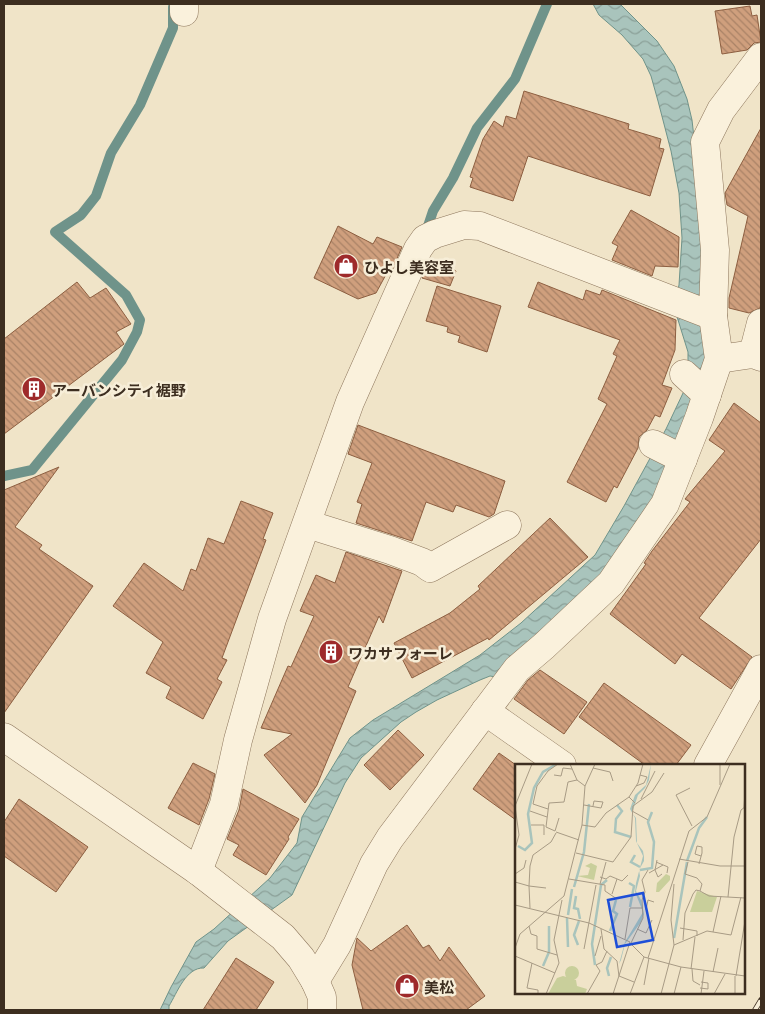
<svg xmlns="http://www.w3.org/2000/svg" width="765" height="1014" font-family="Literata,'Noto Sans JP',serif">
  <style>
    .water { fill: url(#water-waves); stroke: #6f938a }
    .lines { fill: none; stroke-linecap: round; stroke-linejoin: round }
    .stream { stroke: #6f938a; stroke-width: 10 }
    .building { fill: url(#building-back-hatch); stroke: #8d5f41 }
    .minor-casing { stroke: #8d765c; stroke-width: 29 }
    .tertiary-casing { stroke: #8d765c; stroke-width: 29 }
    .minor { stroke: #faf1dc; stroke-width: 28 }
    .tertiary { stroke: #faf1dc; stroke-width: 28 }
    .rail-casing { stroke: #3d2e20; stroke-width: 5.5 }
    .rail { stroke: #f7eed8; stroke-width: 4; stroke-dasharray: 11; stroke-linecap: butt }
    .labels { text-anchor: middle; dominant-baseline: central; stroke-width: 5; stroke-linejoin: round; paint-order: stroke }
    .poi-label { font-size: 15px; font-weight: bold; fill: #3d2e20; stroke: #f7eed8; text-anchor: start }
    .inset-river { fill: none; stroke: #a9c4bc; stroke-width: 2.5 }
    .inset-road { fill: none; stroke: #a89b85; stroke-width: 1 }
    .view { fill: #1d4ed8; fill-opacity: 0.15; stroke: #1d4ed8; stroke-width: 2.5 }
    .inset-edge { fill: none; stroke: #3d2e20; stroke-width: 2.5 }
  </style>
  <defs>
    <pattern id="water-waves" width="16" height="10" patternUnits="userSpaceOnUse" patternTransform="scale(1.25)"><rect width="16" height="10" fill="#a9c4bc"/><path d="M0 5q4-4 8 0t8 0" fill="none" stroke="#8ba098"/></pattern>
    <pattern id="building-back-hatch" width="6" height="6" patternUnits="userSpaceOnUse" patternTransform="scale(1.25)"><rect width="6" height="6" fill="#cf9f7d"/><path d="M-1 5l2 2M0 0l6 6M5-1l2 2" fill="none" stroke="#a98266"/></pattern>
  </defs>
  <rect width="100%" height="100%" fill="#f0e4c8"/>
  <path class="water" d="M593,4H620L657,41L674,66L687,99L692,120L701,200L707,362L657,492L601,579L496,677L490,676L480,680L437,700L416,712L401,722L361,758L345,783L292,895L228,941L204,968C186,967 177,993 169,1006V1010H160L171,987L196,942L214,929L270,878L297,843L302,817L350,738L373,720L480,655L521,623L595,555L624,506L666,429L684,391L688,373V352L674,307L679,285L682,238L679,193L671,151L658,101L651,76L643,59L622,35L599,15Z"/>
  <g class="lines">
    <g class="stream">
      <path d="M426,232L433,211L453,178L477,128L515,79L547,4"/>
      <path d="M4,476L32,470L122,360L137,332L140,320L126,295L55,232L81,215L96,196L111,153L140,105L173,28V7"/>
    </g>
  </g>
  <g class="building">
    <path d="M750,6L752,16L757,15L761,42L754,43L747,50L722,54L715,11Z"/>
    <path d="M524,91L629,124L628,129L661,139L659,148L664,149L650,196L528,156L513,201L470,187L473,178L470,177L483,139L494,121L503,127L506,116L516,119Z"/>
    <path d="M761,128V302L760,308L749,313L729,308V298L748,216L727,205L725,193Z"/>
    <path d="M631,210L679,237L678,267L655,266L652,276L612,260L618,246L612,243Z"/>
    <path d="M338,226L373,244L377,237L402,247L392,270L389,269L376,293L358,299L314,278Z"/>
    <path d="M430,260L456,271L450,286L422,278Z"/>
    <path d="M77,282L90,298L106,288L131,324L116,332L124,344L4,434V339Z"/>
    <path d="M538,282L583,300L586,290L600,295L602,290L676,320L675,350L662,385L672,388L660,417L655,415L647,430L639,437L638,448L617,488L614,486L606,502L567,482L607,404L598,399L617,356L613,354L620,340L528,307Z"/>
    <path d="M437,286L501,306L487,352L458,342L460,336L447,332L448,327L426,321Z"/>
    <path d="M734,403L761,423V539L699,618L752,657L731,689L682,654L675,664L610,614L646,564L644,563L652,551L690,502L685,499L725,451L709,440Z"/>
    <path d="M358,425L505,481L494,514L489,517L456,505L453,512L426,502L412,541L356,523L362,504L357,502L372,463L348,454Z"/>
    <path d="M59,467L15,527L42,545L39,549L93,586L4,713V490Z"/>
    <path d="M241,501L273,513L263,539L266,540L222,658L227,660L217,679L222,682L203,719L166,698L171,687L146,673L163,642L113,606L144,563L183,591L191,569L196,571L208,538L224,544Z"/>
    <path d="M550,518L588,557L489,640L488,638L412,678L394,643L450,613L480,589L478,586Z"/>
    <path d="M346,552L402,571L383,623L379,616L348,687L356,691L317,785L305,803L264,755L292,734L261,728L288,666L291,667L314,616L300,611L316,575L335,583Z"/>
    <path d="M540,670L587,702L564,734L514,699L528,680Z"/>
    <path d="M604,683L691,745L676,765H645L579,717Z"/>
    <path d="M398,730L424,755L390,790L364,765Z"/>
    <path d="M499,753L516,765V820L473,789Z"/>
    <path d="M193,763L215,774L209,799L199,825L168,808Z"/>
    <path d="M243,789L299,819L288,837L289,839L266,875L233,855L239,845L227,839L239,810Z"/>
    <path d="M19,799L88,847L56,892L4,856V822Z"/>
    <path d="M407,925L423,948L429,945L440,961L449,947L485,996L466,1010H363L352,965L357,938L371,951Z"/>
    <path d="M236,958L274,982L256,1010H203Z"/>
  </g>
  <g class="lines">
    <defs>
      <g id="minor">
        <path d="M184,4V12"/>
        <path d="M753,354L761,323"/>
        <path d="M719,359L753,354L761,357"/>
        <path d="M684,374L707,395"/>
        <path d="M653,444L683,459"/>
        <path d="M307,524L390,550L422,562L430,568L507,525"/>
        <path d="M485,711L562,765"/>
        <path d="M708,765L761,669"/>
        <path d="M198,871L224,804L238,740L272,619L350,402L418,249L425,239L435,234L464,225L480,226L713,316"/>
        <path d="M315,981L337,945L374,864L390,838L517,669L544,646L611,583L665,504L699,418L719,359L713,316L715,250L705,142L721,110L761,57"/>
      </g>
      <path id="tertiary" d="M4,737L198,871L283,937L301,958L315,981L322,997V1010"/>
    </defs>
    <use href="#minor" class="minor-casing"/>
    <use href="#tertiary" class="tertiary-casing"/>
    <use href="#minor" class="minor"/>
    <use href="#tertiary" class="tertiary"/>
    <defs>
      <path id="rail" d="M755,1010L761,1000"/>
    </defs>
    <use href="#rail" class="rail-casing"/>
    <use href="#rail" class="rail"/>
  </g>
  <defs>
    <symbol id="shop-disc" viewBox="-11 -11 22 22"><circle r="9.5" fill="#9e2a2b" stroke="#f7eed8"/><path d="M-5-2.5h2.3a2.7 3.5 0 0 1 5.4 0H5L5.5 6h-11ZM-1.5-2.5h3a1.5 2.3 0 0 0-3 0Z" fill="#fff"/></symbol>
    <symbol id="building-disc" viewBox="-11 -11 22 22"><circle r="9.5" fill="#9e2a2b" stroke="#f7eed8"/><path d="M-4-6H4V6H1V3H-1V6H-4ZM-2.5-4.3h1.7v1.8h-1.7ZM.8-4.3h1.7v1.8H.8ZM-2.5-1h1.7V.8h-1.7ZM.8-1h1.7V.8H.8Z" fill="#fff"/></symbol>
  </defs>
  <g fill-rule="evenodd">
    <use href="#shop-disc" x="332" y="252" width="28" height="28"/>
    <use href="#building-disc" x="20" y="375" width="28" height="28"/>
    <use href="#building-disc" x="317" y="638" width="28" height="28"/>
    <use href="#shop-disc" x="393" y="972" width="28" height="28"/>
  </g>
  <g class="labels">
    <g class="poi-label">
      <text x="364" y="266">ひよし美容室</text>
      <text x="52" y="389">アーバンシティ裾野</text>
      <text x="348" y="652">ワカサフォーレ</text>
      <text x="424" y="986">美松</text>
    </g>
  </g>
  <g transform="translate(515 764)">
    <rect width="230" height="230" fill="#f0e4c8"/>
    <path d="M182,127L202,133L197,148H175ZM50 209a7 7 0 1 1 14 0a7 7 0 1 1-14 0ZM48,212L61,216L62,222L72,225L70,230H33L42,214Z" fill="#c9cf9b"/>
    <path d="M76,99L82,102L79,116L62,112L73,111L75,104L70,102ZM151,110L155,112V116L144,128H141L142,119Z" fill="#c9cf9b"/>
    <path d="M136,0L134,16L130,24L123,31L117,49L121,54L122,79L128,87L129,93V97L124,106L125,112L121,127L126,136L129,150L126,158L110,180L106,196L104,200L79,230L104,200L110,178L128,148L120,128L121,119L128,92L121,77L120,54L115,45L120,31L131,21Z" fill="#a9c4bc"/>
    <path class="inset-river" d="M102,41L107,47L101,55L100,68L116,73M3,82L10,86L17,79L13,50L19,24L28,8L40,1M120,91L116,98L125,103M172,97L184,64L192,53M125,106L137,104L139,78L133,58L137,48M114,119L119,122L115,143M59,123L69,88L74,40M61,132L59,144L63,145L65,155M53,151L57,125M52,154L53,183M95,167L102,150L98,147L101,136M159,174L172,98M63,181L59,171L64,157M80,201L77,180L86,121L92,116M28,202L34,188V162M94,212L92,204L96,193"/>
    <path class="inset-road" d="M55,0L62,16L70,22M78,4L95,8L98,17M39,11L46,12L48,4L57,5M205,21V0M121,22L129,19L132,13L125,11M175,24L161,31L177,62M114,33L123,19L128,0M126,35L140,7M69,41L86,44L88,38L79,37L78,42M229,44L230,26M33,45L18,40L22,22L33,7L43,0M15,47L32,53M117,47L133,56M44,54L40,67L31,63L34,39L49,38L53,18L62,16M16,61H29V71M67,61L80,63L91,49L114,33L120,39M41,68L64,76M0,85L4,71L0,42L17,0M61,89L98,98L116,73L118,42L137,28L149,9M164,95L205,102H230M142,96L140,106L143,113L147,110M141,98L153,103L152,109M184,100L187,89V83L182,82L180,90L186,92M134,109L148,101M0,110L9,104L11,96M85,113L91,115L95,112L107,117L113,111M54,115L90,121V127L102,135M0,118L14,122L15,144M85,120L91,98M31,124L14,122L15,102L18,91L36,78L41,69M185,127L194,132L230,134M97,130L102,115M213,133L219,73L226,46L230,43M0,141L74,159L115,178L98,230M131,146L133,136L139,138M14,162L16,170L22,172V185L42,191M165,164L182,167V172M86,165L89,185L102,197L104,212L119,218M122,165L131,169L137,156M198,168L206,132M110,175L115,144H128M168,176L170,149L178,130L181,126L185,127L187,120L182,114L170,110L173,98M116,179L128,154L127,136L130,128L127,116L133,106M117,181L129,193L166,203L230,212M159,181L156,156L159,120M0,184L5,170L49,132L67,61L70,22L80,0M69,185L81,121M0,192L40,209M80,192L86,172M133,194L174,67L192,53L215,0M17,199L12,224L23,226V230M176,205L180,173M177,205L178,217L185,221M85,207L81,201L87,198L92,187M198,208L203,184M221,212L230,157M129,221L134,194M185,224L193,225V219L186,218M31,230L44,199L39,176L47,136M72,230L85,207M115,230L129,193M146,230L159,181L192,167L216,171L226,133M159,230L166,203M186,230L189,207M199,230L210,210M220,230V212"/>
    <path class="view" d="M128,129L138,176L102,183L93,136Z"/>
    <rect width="230" height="230" class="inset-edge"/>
  </g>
  <rect width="765" height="1014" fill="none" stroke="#3d2e20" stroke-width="10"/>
</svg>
